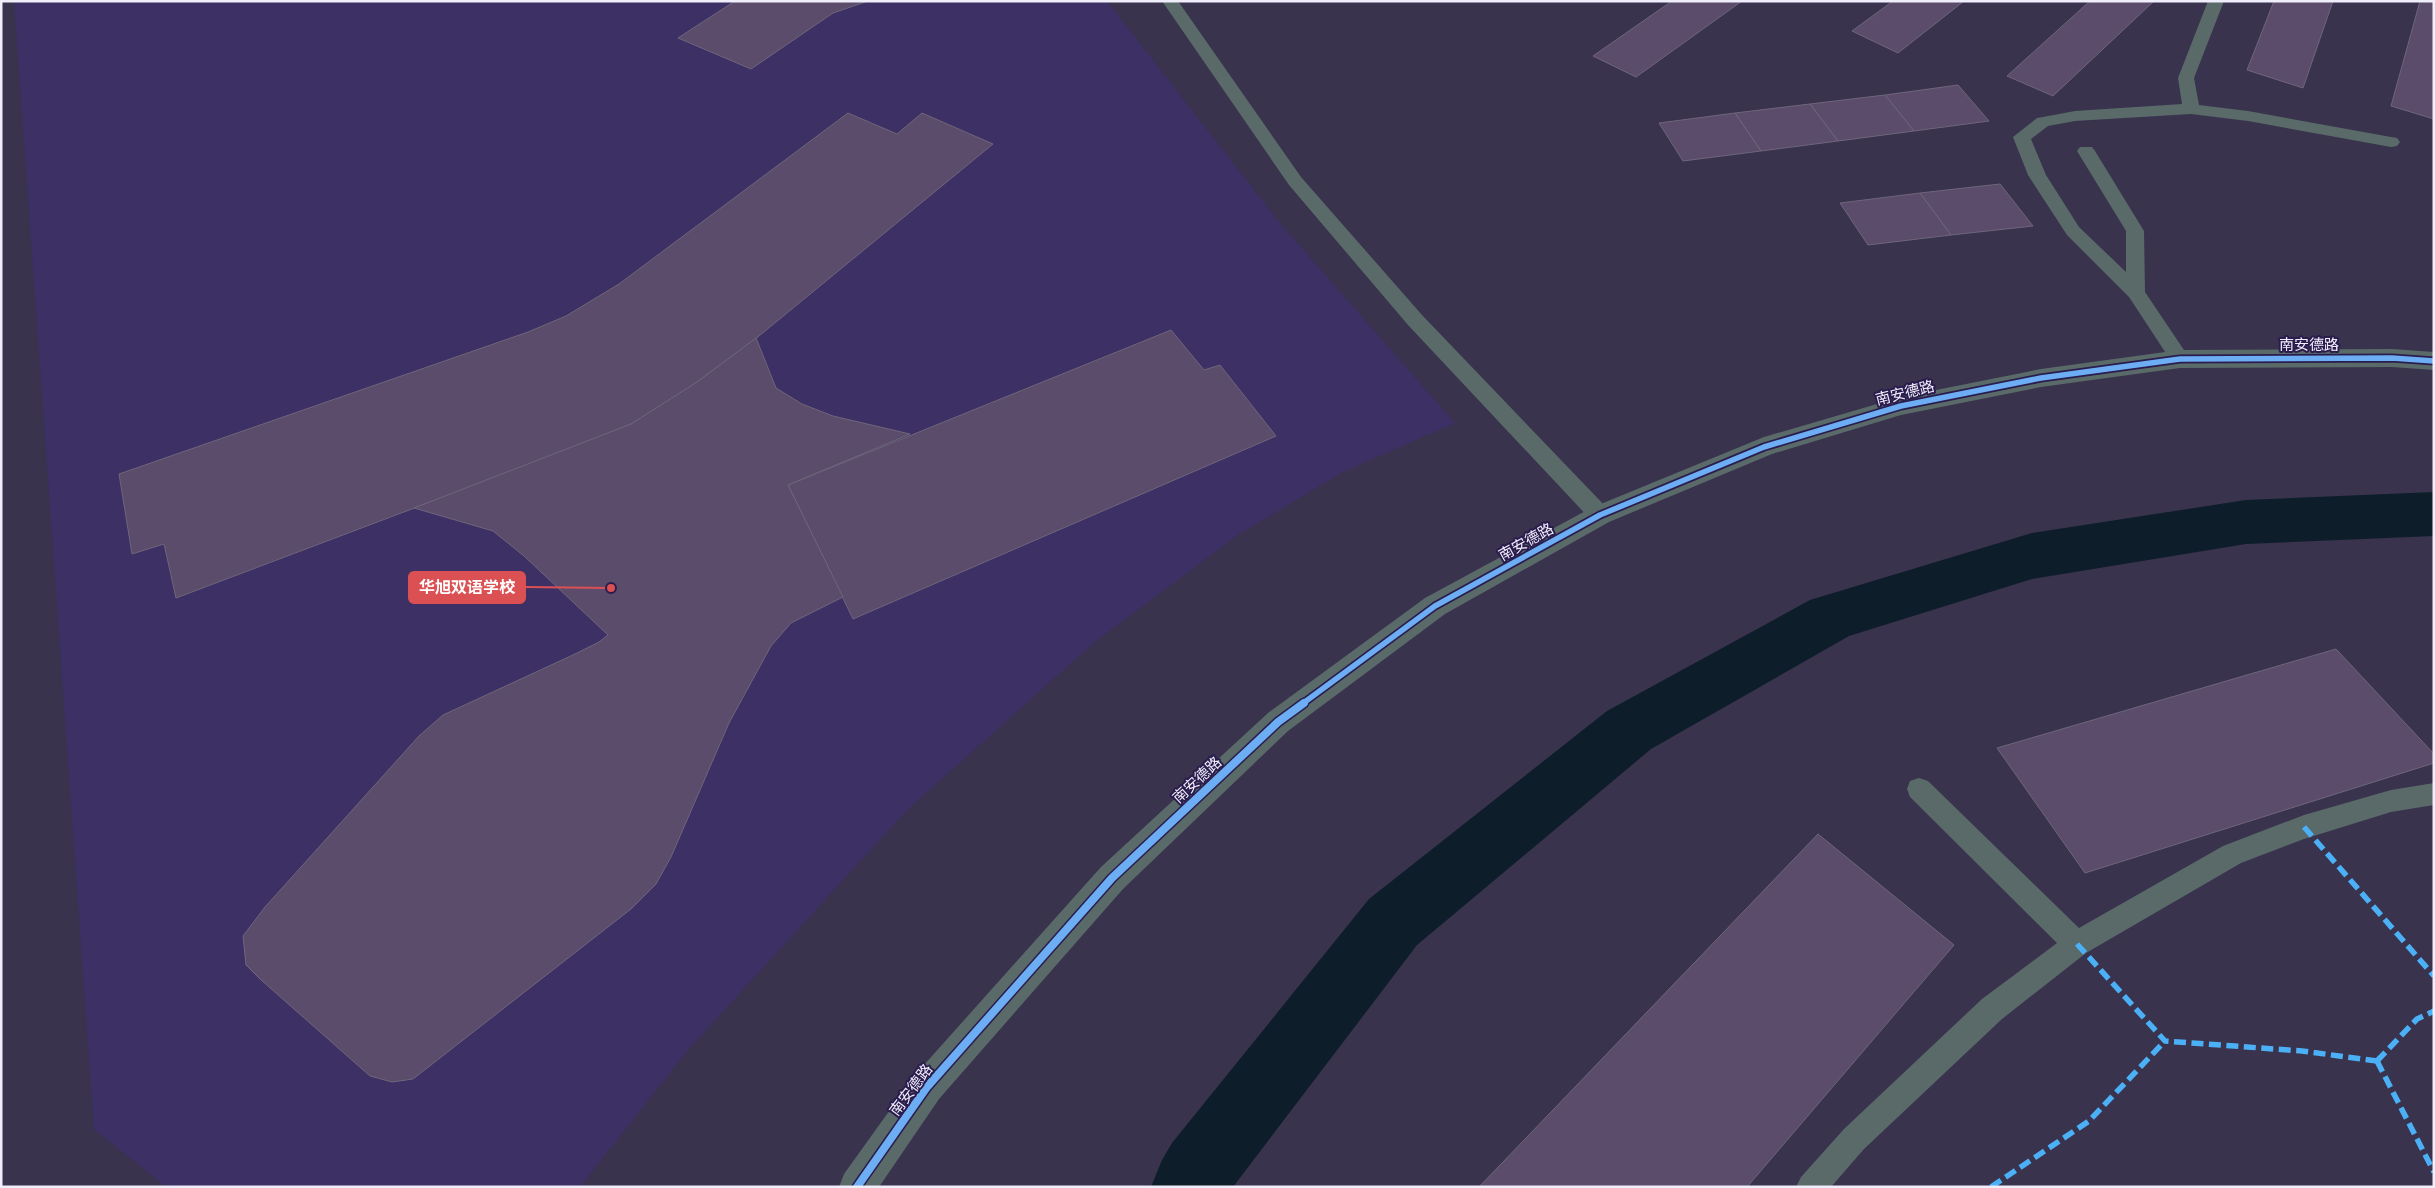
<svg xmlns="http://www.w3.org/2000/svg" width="2435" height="1188" font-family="Jost,'Noto Sans SC',sans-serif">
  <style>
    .built { fill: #3c3064 }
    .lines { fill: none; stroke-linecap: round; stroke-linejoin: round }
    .canal { fill: #0d1e2a; fill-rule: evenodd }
    .building { fill: #5a4c6a; stroke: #6f667c }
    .service { fill: #596a69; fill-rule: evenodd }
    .tertiary { fill: #596a69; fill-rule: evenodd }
    .quiet { stroke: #4cb0f7; stroke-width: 5.5; stroke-dasharray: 12 5.5; stroke-linecap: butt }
    .cycleway-far1-casing { stroke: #2a1d4e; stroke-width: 9 }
    .cycleway-casing { stroke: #2a1d4e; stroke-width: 11 }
    .cycleway-far1 { stroke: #6dadf4; stroke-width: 5.5 }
    .cycleway { stroke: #6dadf4; stroke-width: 8 }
    .labels { text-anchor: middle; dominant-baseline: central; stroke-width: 4; stroke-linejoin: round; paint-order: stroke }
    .street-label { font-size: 15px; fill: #f0eefb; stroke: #2a1d4e }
    .leader { fill: none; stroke: #db5052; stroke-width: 2 }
    .callout-dot { fill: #db5052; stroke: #2a1d4e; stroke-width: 2 }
    .callout { fill: #db5052; stroke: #db5052; stroke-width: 2 }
    .callout-label { font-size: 16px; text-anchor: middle; font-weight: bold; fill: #fff }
  </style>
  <rect width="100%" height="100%" fill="#39334e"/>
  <path class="built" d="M14,1H1107L1279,222L1455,423L1343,472L1238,535L1096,641L907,810L688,1050L580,1187H166L94,1129Z"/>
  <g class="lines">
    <path class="canal" d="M2434,492V536L2246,544L2032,579L1849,636L1651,749L1417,945L1233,1187H1151L1162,1160L1172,1143L1369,899L1607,711L1810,600L2032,533L2246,500Z"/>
  </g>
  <g class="building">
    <path d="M735,1H868L833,13L751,69L678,38Z"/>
    <path d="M1672,1H1742L1636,77L1593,56Z"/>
    <path d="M1893,1H1964L1898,53L1852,31Z"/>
    <path d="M2090,1H2154L2053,96L2007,76Z"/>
    <path d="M2274,1H2333L2303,88L2247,70Z"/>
    <path d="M2420,1H2434V119L2391,106Z"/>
    <path d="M1958,85L1989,121L1914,131L1885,95Z"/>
    <path d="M1885,95L1914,131L1838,141L1810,104Z"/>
    <path d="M1810,104L1838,141L1761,151L1735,113Z"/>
    <path d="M848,113L897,134L922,113L993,144L748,345L668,403L631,424L555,455L176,598L164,544L132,554L119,474L528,332L566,316L619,284Z"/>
    <path d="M1735,113L1761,151L1683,161L1659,123Z"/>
    <path d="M2000,184L2033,226L1951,235L1920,193Z"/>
    <path d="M1920,193L1951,235L1868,245L1840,203Z"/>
    <path d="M1171,330L1204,370L1220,365L1276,436L853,619L788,485Z"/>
    <path d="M756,338L776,388L802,404L833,416L910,434L788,485L843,597L791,623L771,646L729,723L671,857L656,884L631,909L413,1079L392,1082L370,1076L260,979L246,965L243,936L265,907L419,736L443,715L575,654L599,642L608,635L524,556L493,531L414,508L631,424L697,382Z"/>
    <path d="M2336,649L2434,754V763L2085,873L1997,748Z"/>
    <path d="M1818,834L1954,945L1747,1187H1479Z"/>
  </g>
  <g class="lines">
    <g class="service">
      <path d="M1162,1H1178L1301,177L1422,315L1608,509L1611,515L1608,521L1600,523L1592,521L1408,325L1289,185Z"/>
      <path d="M2208,1H2224L2194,78L2199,105L2248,111L2391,137L2397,138L2400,142L2397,146L2391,147L2248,121L2191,114L2075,121L2048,126L2031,139L2046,175L2079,227L2126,272V231L2077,151L2080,147H2092L2095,151L2144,231L2145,292L2190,359L2187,364L2180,366L2173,364L2129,297L2067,235L2028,175L2013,137L2037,118L2043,117L2075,111L2182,104L2178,78Z"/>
      <path d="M1919,778L1928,781L2079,928L2223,846L2304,815L2391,790L2434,783V805L2391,812L2304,839L2241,863L2086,953L2002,1019L1864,1149L1831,1187H1796L1801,1177L1844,1129L1982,999L2057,943L1910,797L1907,789L1910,781Z"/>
    </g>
    <path class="tertiary" d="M2392,349L2434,352V370L2392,367L2180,368L2041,387L1901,415L1772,454L1609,522L1445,614L1288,731L1123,889L939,1099L879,1187H839L844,1174L915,1075L1101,867L1268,713L1425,598L1591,508L1764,437L1901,397L2041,369L2180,350Z"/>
    <g class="quiet">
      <path d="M2304,827L2434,976"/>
      <path d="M2077,944L2165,1041L2302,1051L2377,1061"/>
      <path d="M2377,1061L2434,1172"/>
      <path d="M2377,1061L2417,1019L2434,1011"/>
      <path d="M1991,1187L2089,1121L2165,1041"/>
    </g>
    <defs>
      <path id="cycleway-far1" d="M1302,704L1435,606L1600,515L1764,447L1901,406L2041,378L2180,359L2392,358L2434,361"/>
      <path id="cycleway" d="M857,1187L927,1087L1112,878L1278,722L1304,703"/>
    </defs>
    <use href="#cycleway-far1" class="cycleway-far1-casing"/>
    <use href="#cycleway" class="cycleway-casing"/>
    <use href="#cycleway-far1" class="cycleway-far1"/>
    <use href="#cycleway" class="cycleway"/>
  </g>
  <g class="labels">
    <g class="street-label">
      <text x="2309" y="345">南安德路</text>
      <text transform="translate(1905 393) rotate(-14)">南安德路</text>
      <text transform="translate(1526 542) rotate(-29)">南安德路</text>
      <text transform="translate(1197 780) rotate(-43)">南安德路</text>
      <text transform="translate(911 1090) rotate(-53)">南安德路</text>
    </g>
  </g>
  <path class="leader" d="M611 588L525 587"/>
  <circle class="callout-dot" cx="611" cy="588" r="5"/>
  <rect class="callout" x="409" y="572" width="116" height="31" rx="5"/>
  <g class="callout-label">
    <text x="467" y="593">华旭双语学校</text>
  </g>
  <rect width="2435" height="1188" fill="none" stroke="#f0eefb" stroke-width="5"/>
</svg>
